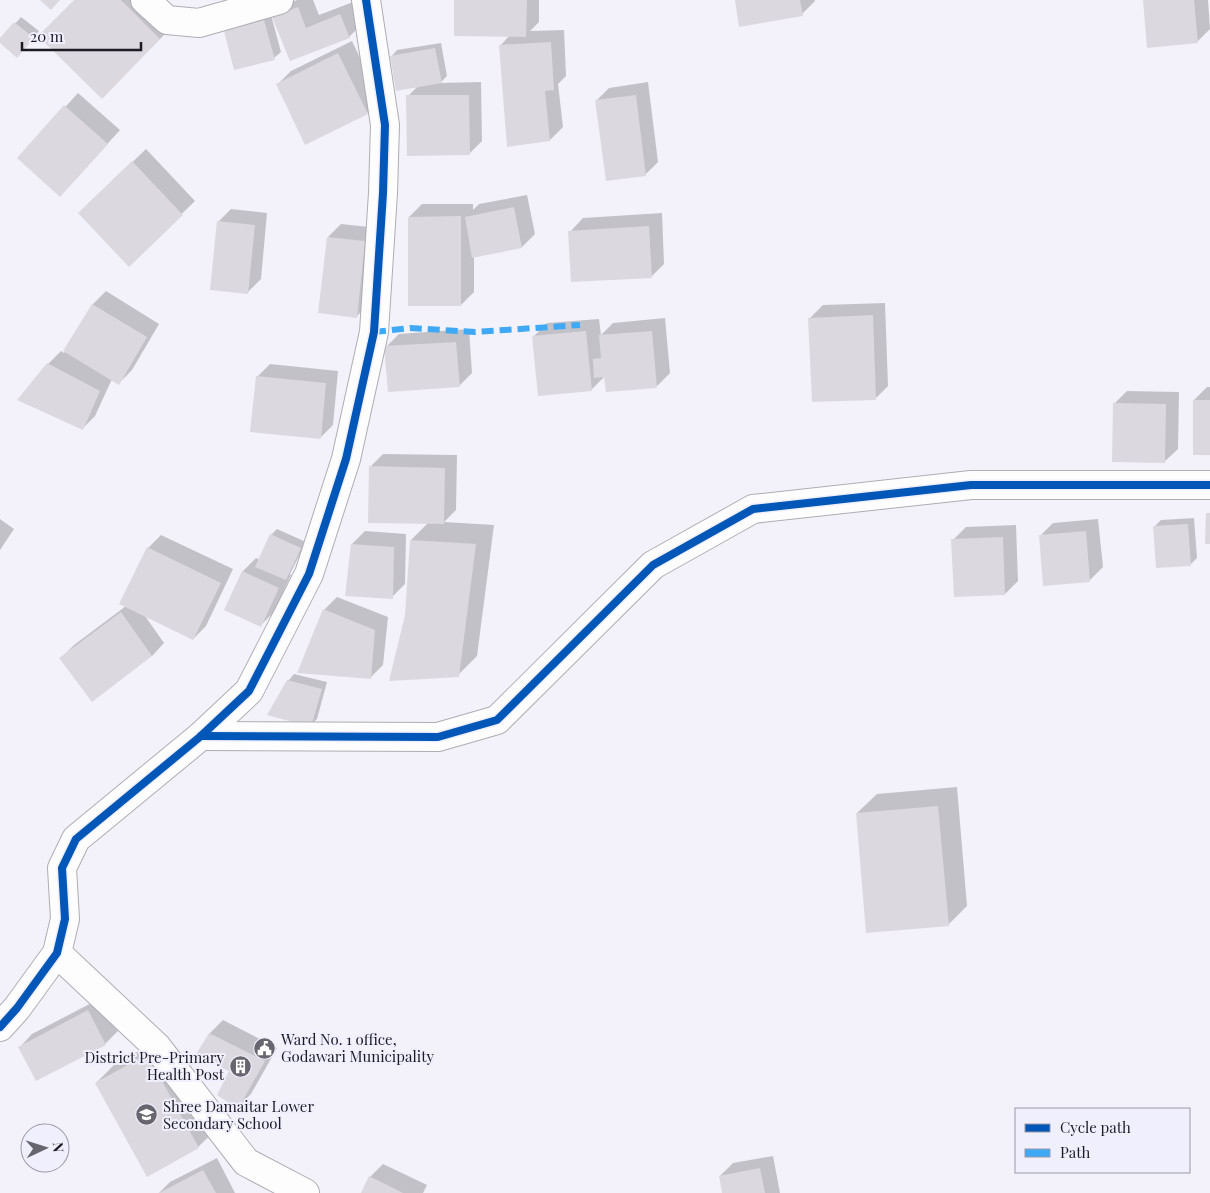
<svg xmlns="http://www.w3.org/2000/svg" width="1210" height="1193" font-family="'Playfair Display',serif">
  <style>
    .shadow { fill: #0003 }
    .building { fill: #dcd8e0 }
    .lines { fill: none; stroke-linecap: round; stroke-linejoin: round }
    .minor-casing { stroke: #aeadb4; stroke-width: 30 }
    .minor { stroke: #fdfdfe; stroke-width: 28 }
    .quiet { stroke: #3fa9f5; stroke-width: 6; stroke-dasharray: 12 6; stroke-linecap: butt }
    .cycleway-casing { stroke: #f0effd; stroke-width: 11 }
    .cycleway { stroke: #0057b8; stroke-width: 8 }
    .labels { text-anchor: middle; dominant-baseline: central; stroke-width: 4; stroke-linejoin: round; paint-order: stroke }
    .poi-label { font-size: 15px; fill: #1c1b23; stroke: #f0effd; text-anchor: start }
  </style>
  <rect width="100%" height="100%" fill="#f3f2fa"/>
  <g class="shadow">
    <path d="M76,0H159L179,20L102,97Z"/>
    <path d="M297,0H313L319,15L353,2L362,24L349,37L290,60L273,17L286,4Z"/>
    <path d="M456,0H539V22L530,31L564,30L566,76L558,84L563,127L550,140L500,46L510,35Z"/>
    <path d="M736,0H815V1L802,14Z"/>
    <path d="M1144,0H1208L1210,29L1197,42Z"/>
    <path d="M271,15L281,52L274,58L226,31L232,25Z"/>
    <path d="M21,17L39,31L23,50L0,41Z"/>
    <path d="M352,41L380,100L367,113L278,84L291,71Z"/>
    <path d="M441,43L447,76L440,83L481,82L482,141L469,154L408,96L418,86L391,57L397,50Z"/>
    <path d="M648,82L658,162L645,175L596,101L609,88Z"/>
    <path d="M78,93L120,130L73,182L19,158Z"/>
    <path d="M146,149L195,201L129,265L93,200Z"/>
    <path d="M527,195L535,234L522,247L474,256V292L461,305L409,217L422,204H473V210L479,204Z"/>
    <path d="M231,209L267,213L261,279L247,293L218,222Z"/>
    <path d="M662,213L664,264L651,277L570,232L583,218Z"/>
    <path d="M341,224L378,228L370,303L357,316L328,237Z"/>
    <path d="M106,291L159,324L132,370L119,383L112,379L95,416L82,429L48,364L61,351L64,353L93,304Z"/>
    <path d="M885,303L888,386L875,399L810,318L823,305Z"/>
    <path d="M665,318L670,373L657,386L607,391L605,376L591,390L534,336L547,323L599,319L601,335L613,323Z"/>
    <path d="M469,329L472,373L459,386L386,347L399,334Z"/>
    <path d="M270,364L338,371L333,425L320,438L257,377Z"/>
    <path d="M1207,387H1210V454L1194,400Z"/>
    <path d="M1127,391L1179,392L1178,449L1164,462L1114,404Z"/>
    <path d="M383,454L457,455L456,510L444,522L494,525L477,656L458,675L406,615L411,540L428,523L370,467Z"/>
    <path d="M1194,518L1197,558L1191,564L1154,527L1161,520Z"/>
    <path d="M0,519L14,529L0,550Z"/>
    <path d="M1098,519L1103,567L1090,580L1040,536L1053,523Z"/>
    <path d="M1016,525L1018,581L1005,594L953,540L966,527Z"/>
    <path d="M277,529L306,542L290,574L291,575L274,612L261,625L243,571L256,558L260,560L271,535Z"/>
    <path d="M365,531L406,534L405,584L392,597L352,544Z"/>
    <path d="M161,535L233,569L206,626L193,639L145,616L164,643L152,656L61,658L74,645L126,606L148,548Z"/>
    <path d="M337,597L388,617L383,665L370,678L324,610Z"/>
    <path d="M294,674L327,682L317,719L311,725L288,681Z"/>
    <path d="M957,787L967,906L948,925L857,813L877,794Z"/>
    <path d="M101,998L118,1031L105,1044L20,1047L32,1034Z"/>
    <path d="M223,1020L277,1048L251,1094L238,1107L231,1071L197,1056L210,1033Z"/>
    <path d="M166,1036L218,1128L198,1147L147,1175L96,1083L115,1064Z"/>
    <path d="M773,1156L780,1193H723L720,1176L733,1163Z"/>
    <path d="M217,1158L235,1193H159L170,1182Z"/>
    <path d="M383,1164L427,1185L423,1193H362L370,1177Z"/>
  </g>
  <g class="building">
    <path d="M40,0H60L51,10Z"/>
    <path d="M74,0H121L160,39L102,99L38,36Z"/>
    <path d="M454,0H527L526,37L454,36Z"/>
    <path d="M735,0H800L803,16L739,27Z"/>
    <path d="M1143,0H1194L1198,43L1147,48Z"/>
    <path d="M298,7L306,28L340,14L350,38L290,61L272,17Z"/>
    <path d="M264,20L275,60L234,70L224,31Z"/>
    <path d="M14,22L34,38L17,58L0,43V38Z"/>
    <path d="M551,42L554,90L545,91L550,141L507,147L499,45Z"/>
    <path d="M435,48L442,83L396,91L390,56Z"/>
    <path d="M338,53L368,114L305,145L276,84Z"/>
    <path d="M406,95H469L470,155L407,156Z"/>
    <path d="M636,95L646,176L606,181L595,100Z"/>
    <path d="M64,105L108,144L60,197L17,158Z"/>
    <path d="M132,161L183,215L129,267L78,213Z"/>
    <path d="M514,207L522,248L472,258L465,217Z"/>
    <path d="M461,216V306H408V217Z"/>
    <path d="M217,221L255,225L248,294L210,290Z"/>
    <path d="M649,226L652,278L571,282L568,231Z"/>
    <path d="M327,237L365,241L357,318L318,313Z"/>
    <path d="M92,304L147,337L119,385L63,351Z"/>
    <path d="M873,315L876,400L812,402L808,318Z"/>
    <path d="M586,331L592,391L538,396L532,336Z"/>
    <path d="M652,331L657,388L606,392L604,377L594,378L593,359L601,358L599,335Z"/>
    <path d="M456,342L460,387L388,392L384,346Z"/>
    <path d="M47,363L100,391L83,430L17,400Z"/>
    <path d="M256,376L326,383L321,439L250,432Z"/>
    <rect x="1193" y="400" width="17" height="55"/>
    <path d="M1113,403L1166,404L1165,463L1112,462Z"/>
    <path d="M369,466L445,468L444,524L368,523Z"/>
    <path d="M1206,513H1210V544H1205Z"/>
    <path d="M1188,524L1191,566L1156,568L1153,526Z"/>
    <path d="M1086,531L1090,582L1043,586L1039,535Z"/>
    <path d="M270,534L301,548L286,580L255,567Z"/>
    <path d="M1003,537L1005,595L954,597L951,539Z"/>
    <path d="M410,540L476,544L459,677L389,681L405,615Z"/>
    <path d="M351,544L394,547L393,599L345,596Z"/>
    <path d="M147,547L221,583L193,640L119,604Z"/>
    <path d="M242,571L279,588L261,627L224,610Z"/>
    <path d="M323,609L375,630L371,679L297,673Z"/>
    <path d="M121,612L152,656L92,702L59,658Z"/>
    <path d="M287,680L322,689L311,727L267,715Z"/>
    <path d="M938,806L949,926L866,933L856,813Z"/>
    <path d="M88,1010L106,1045L36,1081L18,1047Z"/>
    <path d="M209,1033L265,1061L238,1109L217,1095L229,1071L195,1056Z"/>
    <path d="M147,1054L199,1148L147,1177L95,1083Z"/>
    <path d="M760,1168L765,1193H722L719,1176Z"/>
    <path d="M203,1170L216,1193H159Z"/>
    <path d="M369,1176L403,1193H361Z"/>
  </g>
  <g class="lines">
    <defs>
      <g id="minor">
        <path d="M145,0L167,20L199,23L279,0"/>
        <path d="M201,736L438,737L497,720L653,565L753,509L971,485H1210"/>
        <path d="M57,953L157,1047L246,1162L305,1193"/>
        <path d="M0,1027L17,1008L57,953L65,919L62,868L76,839L201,736L249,691L309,574L346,459L374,332L383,193L385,125L366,0"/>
      </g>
    </defs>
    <use href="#minor" class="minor-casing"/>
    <use href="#minor" class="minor"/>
    <path class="quiet" d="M374,332L410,328L475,332L580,325"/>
    <defs>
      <g id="cycleway">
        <path d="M201,736L438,737L497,720L653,565L753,509L971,485H1210"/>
        <path d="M0,1027L17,1008L57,953L65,919L62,868L76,839L201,736L249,691L309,574L346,459L374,332L383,193L385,125L366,0"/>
      </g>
    </defs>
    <use href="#cycleway" class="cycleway-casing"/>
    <use href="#cycleway" class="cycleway"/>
  </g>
  <defs>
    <symbol id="civic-disc" viewBox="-11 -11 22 22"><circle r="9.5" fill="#67666e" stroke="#f0effd"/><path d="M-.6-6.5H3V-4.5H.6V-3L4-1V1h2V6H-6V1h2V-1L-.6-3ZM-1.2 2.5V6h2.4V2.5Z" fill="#fff"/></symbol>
    <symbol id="building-disc" viewBox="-11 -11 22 22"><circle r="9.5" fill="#67666e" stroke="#f0effd"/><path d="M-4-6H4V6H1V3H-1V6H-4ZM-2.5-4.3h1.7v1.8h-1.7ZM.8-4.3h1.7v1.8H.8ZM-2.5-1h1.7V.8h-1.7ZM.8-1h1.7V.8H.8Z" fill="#fff"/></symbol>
    <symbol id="school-disc" viewBox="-11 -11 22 22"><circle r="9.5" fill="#67666e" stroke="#f0effd"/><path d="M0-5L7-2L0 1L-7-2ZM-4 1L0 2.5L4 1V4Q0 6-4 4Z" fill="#fff"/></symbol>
  </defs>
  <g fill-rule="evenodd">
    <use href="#civic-disc" x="252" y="1036" width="25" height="25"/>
    <use href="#building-disc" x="228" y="1054" width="25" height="25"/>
    <use href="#school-disc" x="134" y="1102" width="25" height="25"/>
  </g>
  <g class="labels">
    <g class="poi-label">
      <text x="281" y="1039">Ward No. 1 office,<tspan x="281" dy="17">Godawari Municipality</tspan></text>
      <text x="224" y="1057" text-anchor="end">District Pre-Primary<tspan x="224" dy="17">Health Post</tspan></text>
      <text x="163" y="1106">Shree Damaitar Lower<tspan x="163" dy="17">Secondary School</tspan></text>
    </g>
  </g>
  <rect x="1015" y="1108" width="175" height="65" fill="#f0effd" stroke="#9b9aa6"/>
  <rect x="1025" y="1124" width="25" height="8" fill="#0057b8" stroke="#9b9aa6"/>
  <text x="1060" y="1133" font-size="15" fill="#1c1b23">Cycle path</text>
  <rect x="1025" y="1149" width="25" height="8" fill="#3fa9f5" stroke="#9b9aa6"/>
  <text x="1060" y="1158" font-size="15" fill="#1c1b23">Path</text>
  <g transform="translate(45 1148) rotate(86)"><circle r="24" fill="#f0effd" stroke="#9b9aa6"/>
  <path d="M0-4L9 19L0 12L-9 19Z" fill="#67666e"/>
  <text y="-8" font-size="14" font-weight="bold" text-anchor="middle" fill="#1c1b23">N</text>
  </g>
  <path d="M22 42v8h119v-8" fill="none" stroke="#1c1b23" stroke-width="2.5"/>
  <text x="30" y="42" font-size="15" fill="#1c1b23" stroke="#f0effd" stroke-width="4" paint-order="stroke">20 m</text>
</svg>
